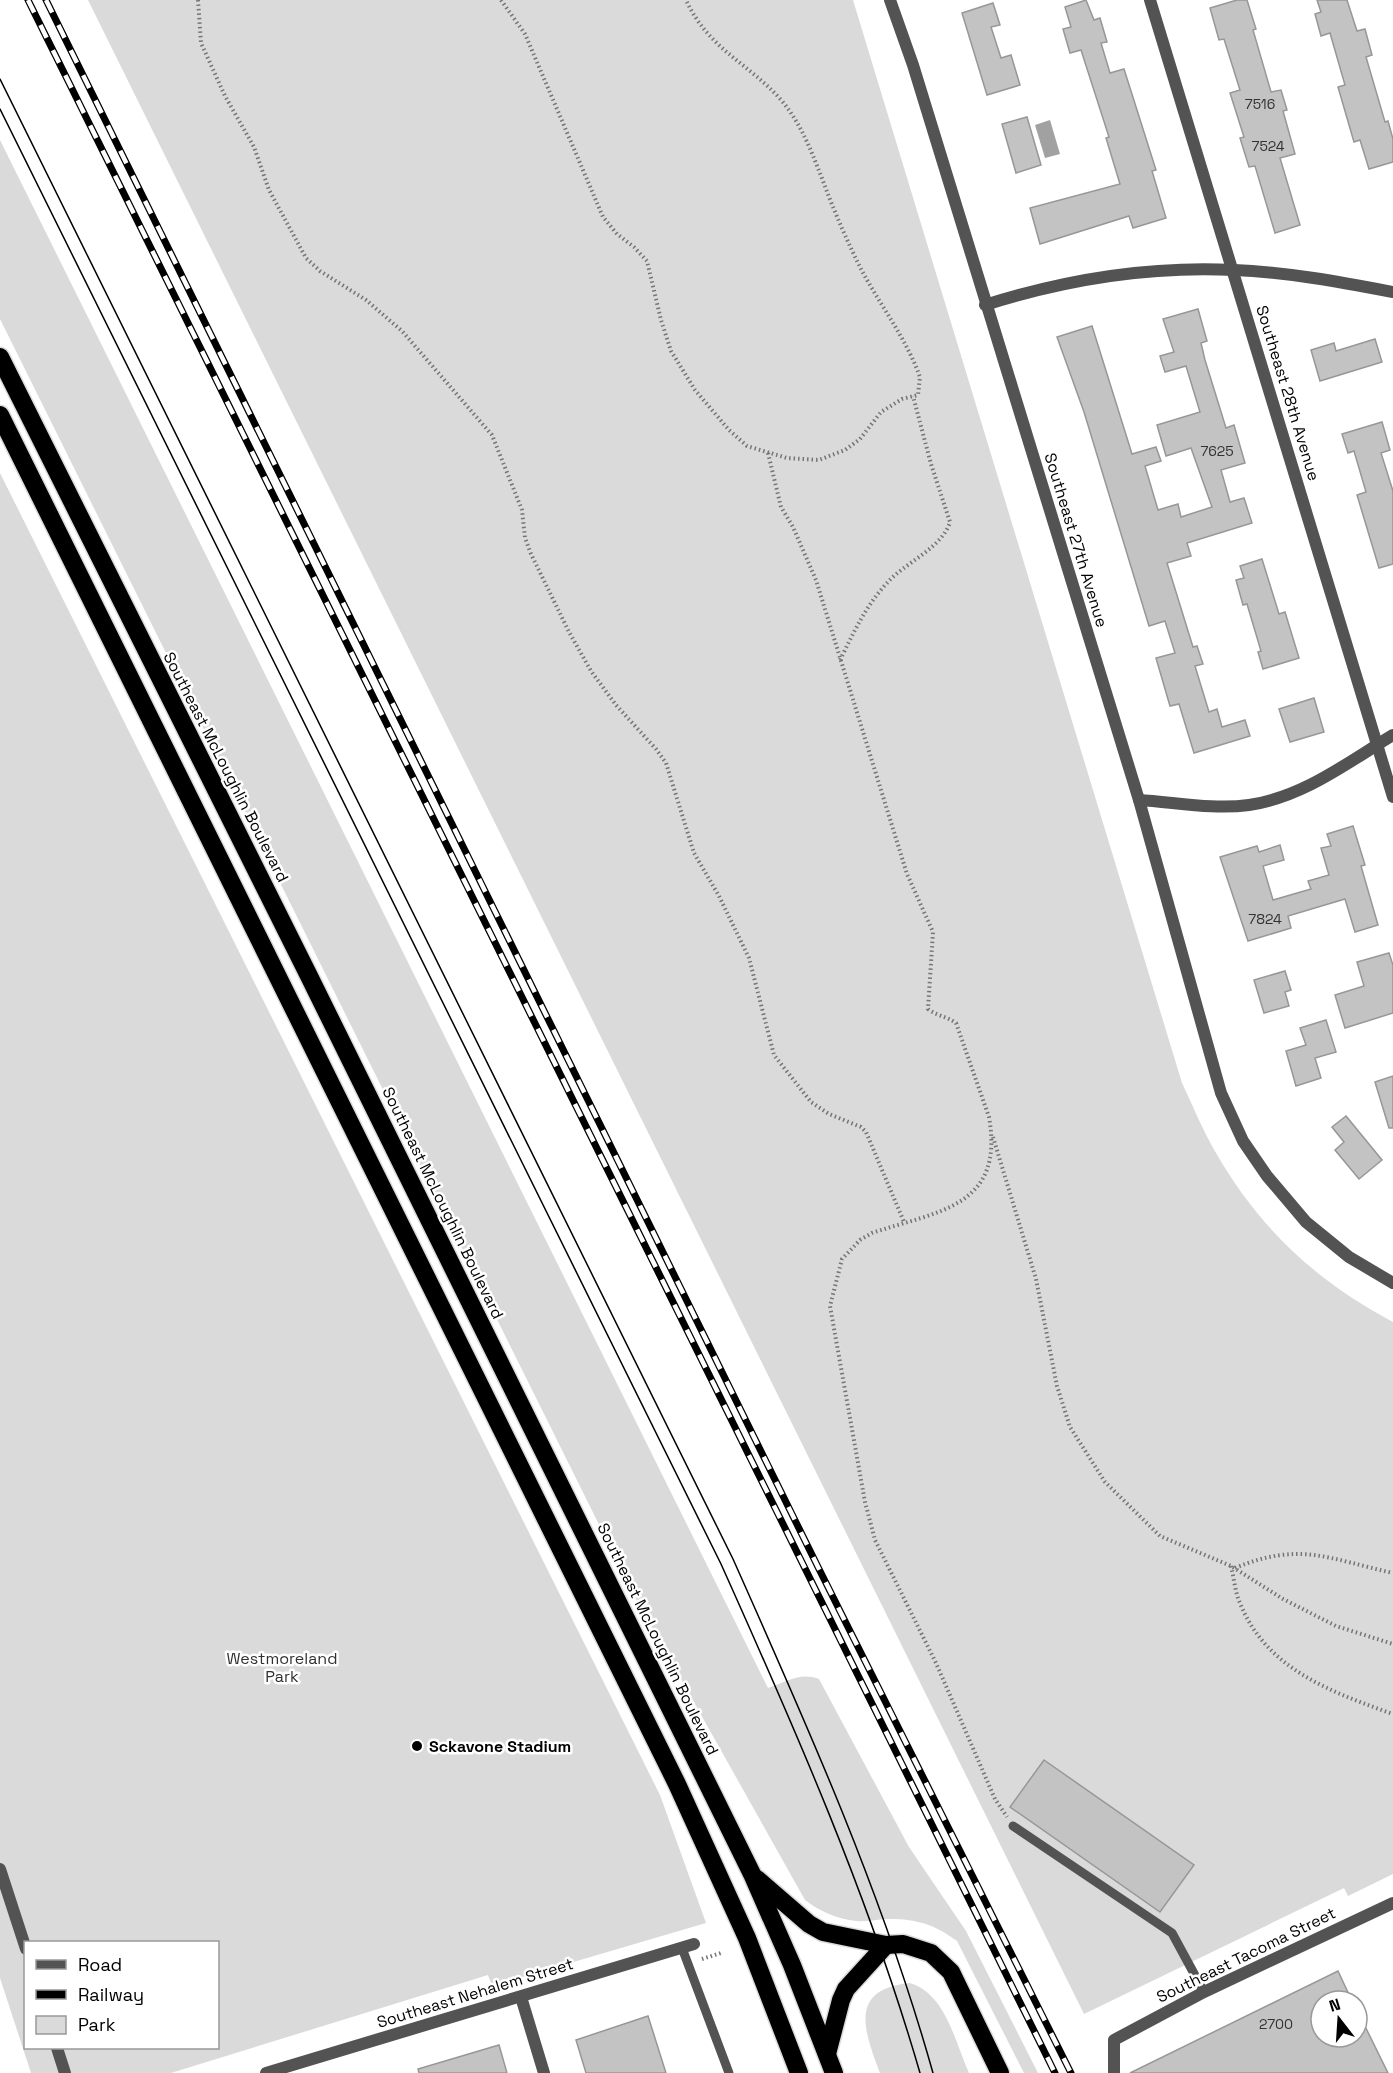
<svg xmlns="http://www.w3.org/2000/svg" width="1393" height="2073" font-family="'Space Grotesk',sans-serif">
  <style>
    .green { fill: #dadada; fill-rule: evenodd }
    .water { fill: #a1a1a1 }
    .building { fill: #c3c3c3; stroke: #979797; stroke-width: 1.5 }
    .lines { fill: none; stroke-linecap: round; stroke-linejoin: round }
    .highway-casing { stroke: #dbdbdb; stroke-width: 21 }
    .path { stroke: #757575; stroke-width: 4; stroke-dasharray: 1.5 3; stroke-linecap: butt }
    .lane { stroke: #535353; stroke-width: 9 }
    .street { stroke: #535353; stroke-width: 12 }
    .highway { stroke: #000; stroke-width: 18 }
    .tram { stroke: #000; stroke-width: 1.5 }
    .rail-casing { stroke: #000; stroke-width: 7 }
    .rail { stroke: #fff; stroke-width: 4.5; stroke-dasharray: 14; stroke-linecap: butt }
    .poi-dot { fill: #000; stroke: #fff; stroke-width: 2 }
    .labels { text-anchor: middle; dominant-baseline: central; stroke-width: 5; stroke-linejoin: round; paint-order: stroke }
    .number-label { font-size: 14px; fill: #313131 }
    .street-label { font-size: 16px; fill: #000; stroke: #fff }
    .park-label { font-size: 16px; fill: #313131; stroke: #fff }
    .poi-label { font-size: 16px; font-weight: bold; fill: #000; stroke: #fff; text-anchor: start }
  </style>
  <rect width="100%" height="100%" fill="#fff"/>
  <g class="green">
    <path d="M88,0H853L1182,1083C1193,1106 1203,1131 1216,1153C1260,1229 1316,1281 1393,1322V1874L1348,1896L1344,1888L1084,2014Z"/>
    <path d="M0,140L768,1688C787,1682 799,1672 819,1679L909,1847L966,1931L1038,2073H1024L957,1941C934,1923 912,1918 884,1919C875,1920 864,1922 856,1921C838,1919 819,1911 805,1900L636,1599L0,319Z"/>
    <path d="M0,473L660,1795L706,1923L492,1986L488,1975L171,2073H31L0,1978ZM26,1942H218V2048H26Z"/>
    <path d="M910,1983C946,1994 955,2042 969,2073H880C864,2031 848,1989 910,1983Z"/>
  </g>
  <path class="water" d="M1050,120L1060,154L1045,158L1035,125Z"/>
  <g class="building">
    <path d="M1086,0L1094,20L1100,18L1107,42L1101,43L1110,73L1124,69L1156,170L1152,171L1166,218L1133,228L1129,216L1040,244L1030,208L1120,184L1106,138L1109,137L1081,50L1070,53L1063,29L1071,27L1065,7Z"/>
    <path d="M1237,0H1247L1256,29L1253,30L1271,92L1281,90L1287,110L1283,111L1295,154L1280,158L1300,225L1275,233L1255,166L1249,167L1240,138L1244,137L1230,93L1240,90L1224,39L1219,40L1210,8Z"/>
    <path d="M1317,0H1347L1357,31L1365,29L1372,55L1366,57L1385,122L1388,121L1393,139V162L1369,169L1360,140L1354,142L1338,87L1345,85L1330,33L1321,36L1315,14L1321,12Z"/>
    <path d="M993,3L1000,25L991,27L1001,58L1011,55L1020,85L987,95L962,13Z"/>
    <path d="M1027,117L1041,165L1016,173L1002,124Z"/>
    <path d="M1198,309L1207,341L1201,343L1205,360L1226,428L1234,425L1245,463L1221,470L1230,502L1244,498L1252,523L1187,543L1191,556L1167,563L1193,647L1197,646L1203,664L1195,666L1209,712L1217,709L1222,727L1245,720L1250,736L1194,753L1179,704L1170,706L1156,658L1175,653L1165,621L1149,626L1084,412L1057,337L1092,326L1132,454L1156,447L1161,461L1145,466L1158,510L1178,504L1181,517L1212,507L1191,448L1166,456L1157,425L1200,412L1186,366L1165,372L1160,356L1174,352L1163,319Z"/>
    <path d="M1375,339L1382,362L1320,381L1311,350L1334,343L1336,351Z"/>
    <path d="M1382,422L1390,450L1381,453L1393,491V564L1379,568L1357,495L1366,492L1354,451L1348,453L1342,434Z"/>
    <path d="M1262,559L1279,614L1285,612L1299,658L1263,669L1258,652L1261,651L1247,604L1243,605L1236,580L1244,578L1240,566Z"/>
    <path d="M1314,698L1324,732L1290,742L1279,709Z"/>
    <path d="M1353,826L1365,865L1361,866L1378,925L1355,932L1345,899L1288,916L1291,928L1248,941L1220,857L1257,846L1259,852L1280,845L1284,860L1263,866L1273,900L1311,889L1308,881L1329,875L1321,848L1331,846L1327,834Z"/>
    <path d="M1389,953L1393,965V1013L1345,1028L1335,995L1364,986L1357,962Z"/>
    <path d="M1285,971L1291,990L1285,992L1289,1006L1264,1013L1254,980Z"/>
    <path d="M1326,1020L1336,1052L1315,1058L1321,1078L1296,1086L1286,1051L1306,1045L1300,1028Z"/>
    <path d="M1393,1076V1128H1389L1375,1082Z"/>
    <path d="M1346,1116L1382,1160L1359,1179L1335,1150L1344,1142L1332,1127Z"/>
    <path d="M1044,1760L1194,1865L1160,1912L1010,1807Z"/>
    <path d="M1338,1971L1352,2001H1321V2037H1357V2010L1388,2073H1130Z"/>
    <path d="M648,2016L666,2073H586L576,2040Z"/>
    <path d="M499,2045L507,2073H419L418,2069Z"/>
  </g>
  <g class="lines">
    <defs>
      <g id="highway">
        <path d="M0,357L309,976L752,1874L792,1965L834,2073"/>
        <path d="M0,415L677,1784L747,1938L799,2073"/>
        <path d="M757,1879L809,1924L823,1932L886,1945L903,1944L931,1953L951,1972L1000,2073"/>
        <path d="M827,2054L841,2000L846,1989L886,1945"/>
      </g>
    </defs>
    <use href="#highway" class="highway-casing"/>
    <g class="path">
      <path d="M198,0L201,43L225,96L254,147L269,190L306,258L320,271L366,300L402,331L492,435L522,510L525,538L531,554L569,632L591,671L616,705L656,749L666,763L694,853L719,896L749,958L774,1055L811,1102L829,1114L861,1127L866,1132L904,1222"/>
      <path d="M501,0L525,34L603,217L617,234L634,247L647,261L661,320L671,351L695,390L729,430L747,446L787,458L819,460L845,450L860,439L881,412L902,399L918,395L920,377C906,338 880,305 861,269C847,241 834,211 823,181C812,153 802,125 782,101C749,63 709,50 686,0"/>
      <path d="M768,453L781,507L793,527L816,580L907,874L933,932L928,1009C937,1016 946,1016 956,1023L989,1117C1005,1208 937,1211 872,1233L860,1240L842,1259L830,1306L865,1502L875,1540L936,1663L995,1799L1007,1817"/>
      <path d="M840,660C854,632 866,605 888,582C906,562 942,548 950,522L931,464L913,396"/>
      <path d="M993,1137L1036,1279L1057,1386L1070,1427L1105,1482L1160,1536L1231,1566L1283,1599L1336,1626L1393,1644"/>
      <path d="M1231,1566C1234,1578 1235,1592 1240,1603C1266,1669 1331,1692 1393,1714"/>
      <path d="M1235,1568C1300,1541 1329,1559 1393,1573"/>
      <path d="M702,1959L721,1953"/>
    </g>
    <g class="lane">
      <path d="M1013,1826L1172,1933L1204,1992"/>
      <path d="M682,1948L729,2073"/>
    </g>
    <g class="street">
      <path d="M890,0L913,65L1139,800L1221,1093L1243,1141L1267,1176L1306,1222L1349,1257L1393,1283"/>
      <path d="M1150,0L1393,797"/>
      <path d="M985,305C1064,280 1151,266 1234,270C1287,272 1340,282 1393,292"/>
      <path d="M1139,800C1174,802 1214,810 1249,805C1303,797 1347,763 1393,735"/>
      <path d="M0,1869L26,1949"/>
      <path d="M521,1997L544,2073"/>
      <path d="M57,2048L65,2073"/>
      <path d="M266,2073L694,1944"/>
      <path d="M1114,2073V2040L1204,1992L1393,1903"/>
    </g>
    <use href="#highway" class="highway"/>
    <g class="tram">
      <path d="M0,79L733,1559C808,1727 883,1895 933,2073"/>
      <path d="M0,109L721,1564C796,1731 869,1897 920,2073"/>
    </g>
    <defs>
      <g id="rail">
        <path d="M28,0L1055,2073"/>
        <path d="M46,0L819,1569L1071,2073"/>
      </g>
    </defs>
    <use href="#rail" class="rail-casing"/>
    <use href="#rail" class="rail"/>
  </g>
  <circle class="poi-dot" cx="417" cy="1746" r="6"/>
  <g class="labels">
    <g class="number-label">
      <text x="1260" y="104">7516</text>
      <text x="1268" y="146">7524</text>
      <text x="1217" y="451">7625</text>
      <text x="1265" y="919">7824</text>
      <text x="1276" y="2024">2700</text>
    </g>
    <g class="street-label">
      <text transform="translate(1288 393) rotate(73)">Southeast 28th Avenue</text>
      <text transform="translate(1076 540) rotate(73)">Southeast 27th Avenue</text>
      <text transform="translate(226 767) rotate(63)">Southeast McLoughlin Boulevard</text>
      <text transform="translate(443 1203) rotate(64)">Southeast McLoughlin Boulevard</text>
      <text transform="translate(658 1639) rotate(64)">Southeast McLoughlin Boulevard</text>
      <text transform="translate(1246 1955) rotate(-26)">Southeast Tacoma Street</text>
      <text transform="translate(475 1993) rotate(-17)">Southeast Nehalem Street</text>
    </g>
    <g class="park-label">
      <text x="282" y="1658">Westmoreland<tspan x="282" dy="18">Park</tspan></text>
    </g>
    <g class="poi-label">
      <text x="429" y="1746">Sckavone Stadium</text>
    </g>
  </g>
  <rect x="24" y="1941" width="195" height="108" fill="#ffffff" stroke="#999999" stroke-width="1.5"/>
  <rect x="36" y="1960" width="30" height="9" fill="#535353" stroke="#999999" stroke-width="1.5"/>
  <text x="78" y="1971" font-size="18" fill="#000000">Road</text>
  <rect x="36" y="1990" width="30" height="9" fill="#000000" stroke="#999999" stroke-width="1.5"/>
  <text x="78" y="2001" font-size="18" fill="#000000">Railway</text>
  <rect x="36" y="2016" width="30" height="18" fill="#dadada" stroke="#999999" stroke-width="1.5"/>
  <text x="78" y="2031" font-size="18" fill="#000000">Park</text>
  <g transform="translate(1339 2019) rotate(343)"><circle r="28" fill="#ffffff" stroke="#999999" stroke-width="1.5"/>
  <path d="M0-4.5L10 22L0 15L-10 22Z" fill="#000000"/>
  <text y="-9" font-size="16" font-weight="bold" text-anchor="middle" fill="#000000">N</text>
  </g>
</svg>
